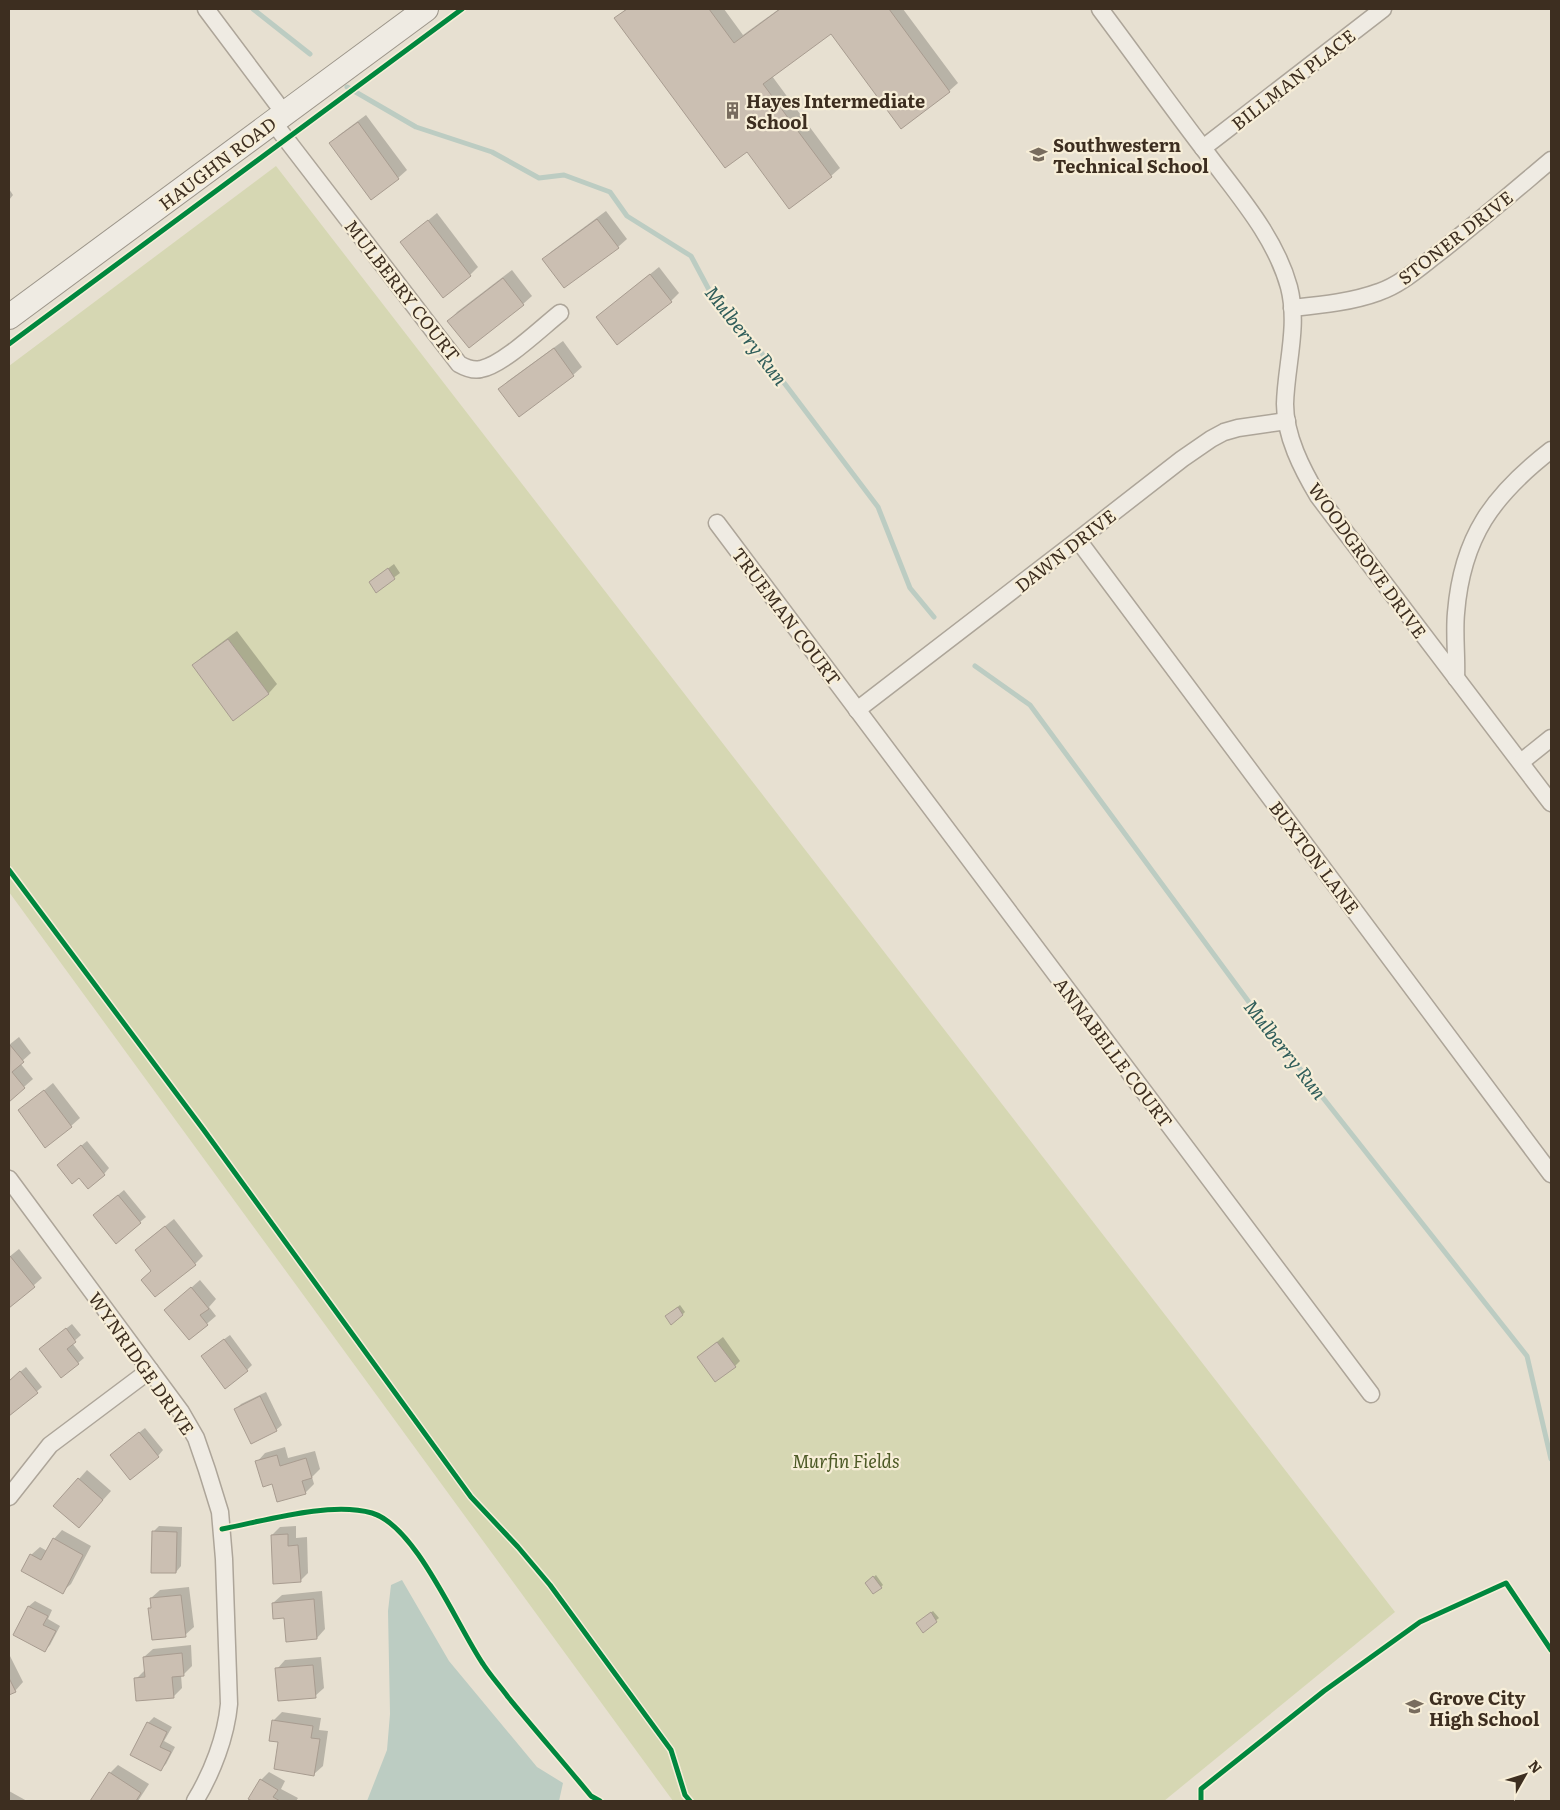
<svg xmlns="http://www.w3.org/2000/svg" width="1560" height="1810" font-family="Literata,serif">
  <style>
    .green { fill: #d6d7b3 }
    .water { fill: #bcccc2 }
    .shadow { fill: #0003 }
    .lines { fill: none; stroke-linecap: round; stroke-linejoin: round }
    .stream { stroke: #bcccc2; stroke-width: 5 }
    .building { fill: #cbbfb2; stroke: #a89c90 }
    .street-casing { stroke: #ada599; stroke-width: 19 }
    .secondary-casing { stroke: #9c958a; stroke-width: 26 }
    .street { stroke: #efebe3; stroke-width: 16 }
    .secondary { stroke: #efebe3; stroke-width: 24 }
    .cycleway-casing { stroke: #f7eed8; stroke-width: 8 }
    .cycleway { stroke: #00873e; stroke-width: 5 }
    .labels { text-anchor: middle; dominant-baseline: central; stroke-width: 4.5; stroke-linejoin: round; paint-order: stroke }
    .street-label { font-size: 18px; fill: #3d2e20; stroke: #f7eed8 }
    .poi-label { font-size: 18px; font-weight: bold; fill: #3d2e20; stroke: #f7eed8; text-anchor: start }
    .park-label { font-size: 18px; font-style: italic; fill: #4d5a26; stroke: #f7eed8 }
    .water-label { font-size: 19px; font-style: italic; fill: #2f5d5a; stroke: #f7eed8 }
  </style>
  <rect width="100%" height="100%" fill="#e7e0d1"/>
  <path class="green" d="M276,166L1395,1612L1164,1801H673L9,892V366Z"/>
  <path class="water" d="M402,1580L449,1661L537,1767L563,1783L559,1801H367L387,1750L390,1714L388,1611L391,1585Z"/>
  <g class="shadow">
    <path d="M626,9H724L743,35L779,9H903L958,83L949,91L901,127L831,32L772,76L840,168L831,176L747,150L616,18Z"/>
    <path d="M366,115L407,170L398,178L371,199L331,144L339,135Z"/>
    <path d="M9,189L13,195L9,200Z"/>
    <path d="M606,211L627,239L618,247L544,259L552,251Z"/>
    <path d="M437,213L478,267L470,275L402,242Z"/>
    <path d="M659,267L679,293L671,301L597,317Z"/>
    <path d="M512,270L532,296L523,304L449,321L457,312Z"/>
    <path d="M563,341L582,367L573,375L519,415L500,389L508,381Z"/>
    <path d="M394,564L400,573L376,591L370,582Z"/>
    <path d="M237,631L277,684L269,693L233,719L194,665L202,657Z"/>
    <path d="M19,1037L31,1053L20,1063L33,1079L9,1100V1045Z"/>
    <path d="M53,1083L80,1118L71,1126L19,1111Z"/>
    <path d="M87,1141L109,1168L104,1174L64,1160Z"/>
    <path d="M124,1190L146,1217L140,1222L100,1210Z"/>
    <path d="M174,1219L203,1256L195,1264L152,1270L145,1242Z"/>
    <path d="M19,1249L42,1278L9,1307V1257Z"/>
    <path d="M200,1280L216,1299L209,1307L216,1316L189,1339L166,1310Z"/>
    <path d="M680,1305L685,1312L683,1314H669Z"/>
    <path d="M72,1324L81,1335L72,1343L84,1358L78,1363L46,1344Z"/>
    <path d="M230,1335L252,1365L247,1370L208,1351Z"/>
    <path d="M723,1337L740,1361L735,1366L698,1357Z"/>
    <path d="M26,1367L42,1387L9,1415V1381Z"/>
    <path d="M266,1392L282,1425L276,1430L236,1409L241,1404Z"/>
    <path d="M145,1428L163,1450L158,1456L117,1450Z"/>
    <path d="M285,1447L288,1458L315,1451L320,1469L312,1477L314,1484L305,1493L273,1483L257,1462L265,1453Z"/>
    <path d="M87,1470L111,1491L87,1518L79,1479Z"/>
    <path d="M159,1526L182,1527L181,1566L176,1572L153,1532Z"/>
    <path d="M296,1526V1538L307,1537L308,1573L300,1581L272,1535L280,1527Z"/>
    <path d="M62,1530L91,1546L71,1584L62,1592L31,1555L40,1547L47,1551L54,1539Z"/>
    <path d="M876,1575L883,1585L881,1587L869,1581Z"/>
    <path d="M189,1587L194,1627L185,1635L150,1609L152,1606L151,1598L160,1590Z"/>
    <path d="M322,1591L325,1629L317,1638L285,1617L273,1603L282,1595Z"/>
    <path d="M35,1601L52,1610L48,1619L60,1626L50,1645L45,1650L15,1634L29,1606Z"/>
    <path d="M933,1611L939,1618L923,1631L920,1621Z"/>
    <path d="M191,1645L192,1666L184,1674L181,1675L182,1688L173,1697L136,1679L145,1670L144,1657L153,1649Z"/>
    <path d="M9,1654L23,1682L15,1691L9,1694Z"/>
    <path d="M321,1657L324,1688L315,1696L277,1669L285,1660Z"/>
    <path d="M282,1712L321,1718L319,1730L328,1731L323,1766L314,1774L279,1741L274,1720Z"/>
    <path d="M154,1717L172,1727L164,1741L175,1747L166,1764L161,1769L148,1723Z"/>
    <path d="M118,1765L149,1784L138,1801H92L110,1773Z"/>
    <path d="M269,1772L285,1781L281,1789L298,1798L296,1801H254L250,1799L261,1780Z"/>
    <path d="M9,1791L27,1801H9Z"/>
  </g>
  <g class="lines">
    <g class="stream">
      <path d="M253,9L310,54"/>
      <path d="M347,87L416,127L492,152L539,178L564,175L610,192L627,216L691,256L715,301L748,335L878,507L910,588L934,617"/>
      <path d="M975,666L1030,705L1271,1032L1527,1356L1551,1459"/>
    </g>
  </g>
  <g class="building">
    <path d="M627,9H709L734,43L780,9H889L950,92L901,129L831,34L763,84L832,177L789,209L747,152L725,168L614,18Z"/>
    <path d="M358,122L399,179L371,200L329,143Z"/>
    <path d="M597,219L619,248L564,288L542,259Z"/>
    <path d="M428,220L471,276L443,298L400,242Z"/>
    <path d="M650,274L672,302L617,345L596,317Z"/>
    <path d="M503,278L524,305L469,348L447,321Z"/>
    <path d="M554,348L574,376L519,417L498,389Z"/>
    <path d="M388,568L395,579L376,593L369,582Z"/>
    <path d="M228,639L269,694L233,721L192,665Z"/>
    <path d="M10,1045L24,1062L12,1072L25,1088L9,1102Z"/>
    <path d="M44,1090L72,1127L45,1148L18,1110Z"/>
    <path d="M81,1145L105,1175L88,1189L79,1178L72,1184L57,1165Z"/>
    <path d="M118,1195L141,1223L116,1244L93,1215Z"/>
    <path d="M165,1226L196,1265L155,1297L141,1280L151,1271L135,1250Z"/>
    <path d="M10,1256L35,1287L9,1308V1257Z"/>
    <path d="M191,1287L209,1309L200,1315L208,1325L189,1340L164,1310Z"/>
    <path d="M678,1307L683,1315L671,1325L665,1316Z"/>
    <path d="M66,1328L76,1342L67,1349L79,1364L61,1378L39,1349Z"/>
    <path d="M224,1339L248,1371L225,1389L201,1356Z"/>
    <path d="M717,1342L736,1367L715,1382L697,1357Z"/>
    <path d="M20,1371L38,1393L9,1416V1381Z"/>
    <path d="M260,1396L277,1431L251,1444L234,1409Z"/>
    <path d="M139,1432L159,1457L130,1480L110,1455Z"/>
    <path d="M277,1455L280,1466L306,1458L312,1478L302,1481L306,1494L277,1502L272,1484L263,1487L255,1461Z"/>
    <path d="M78,1478L103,1500L79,1528L53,1506Z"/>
    <path d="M152,1531L177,1532L176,1573H151Z"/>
    <path d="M288,1534V1546L298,1545L301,1582L273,1584L271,1535Z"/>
    <path d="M53,1538L83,1555L63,1594L21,1571L30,1554L41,1560Z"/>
    <path d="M873,1576L882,1588L873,1594L865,1583Z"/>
    <path d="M181,1595L186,1637L152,1640L148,1608H151L150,1598Z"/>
    <path d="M314,1599L317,1639L286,1642L284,1618L273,1619L272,1603Z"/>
    <path d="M28,1606L48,1616L43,1625L56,1631L45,1652L13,1635Z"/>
    <path d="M931,1612L937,1622L923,1633L916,1623Z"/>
    <path d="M182,1653L184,1676L172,1677L174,1698L136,1701L134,1678L145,1677L143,1657Z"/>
    <path d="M313,1665L316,1698L278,1701L275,1668Z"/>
    <path d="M9,1678L16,1692L9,1695Z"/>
    <path d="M272,1720L313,1726L311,1738L320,1739L314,1776L274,1769L278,1742L269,1741Z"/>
    <path d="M147,1722L167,1732L160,1747L171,1752L161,1771L130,1755Z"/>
    <path d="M109,1772L141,1793L136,1801H90Z"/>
    <path d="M260,1779L278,1790L273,1797L280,1801H252L248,1799Z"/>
  </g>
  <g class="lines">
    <defs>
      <g id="street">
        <path d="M206,9L284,113"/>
        <path d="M1100,9C1136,57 1170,105 1206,152C1237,194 1275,236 1289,287C1299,326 1286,365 1285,404C1285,436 1302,469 1318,496L1551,803"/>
        <path d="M273,122L459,364C466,368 473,371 481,369C503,365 541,328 560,313"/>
        <path d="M1203,148L1383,9"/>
        <path d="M1292,308C1321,305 1352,302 1379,292C1400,285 1419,268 1436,255C1476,224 1513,192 1551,160"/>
        <path d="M717,523L1371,1394"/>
        <path d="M1078,540L1551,1174"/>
        <path d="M1456,678C1457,657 1454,634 1456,613C1462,537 1493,495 1551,450"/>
        <path d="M857,710L1078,540L1182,459L1211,439L1224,432L1238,428L1287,421"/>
        <path d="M1521,762L1551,738"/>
        <path d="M9,1179L181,1412L196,1438L207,1470L220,1512L224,1559L229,1704C226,1737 212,1773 195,1801"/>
        <path d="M9,1497L50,1445L150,1370"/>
      </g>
      <path id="secondary" d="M9,317L426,9"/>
    </defs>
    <use href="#street" class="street-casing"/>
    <use href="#secondary" class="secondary-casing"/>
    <use href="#street" class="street"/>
    <use href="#secondary" class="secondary"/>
    <defs>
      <g id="cycleway">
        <path d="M9,344L462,9"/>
        <path d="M9,870L203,1129L471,1497L518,1547L550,1585L671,1750L685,1795L690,1801"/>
        <path d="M222,1529C264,1521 330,1501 372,1513C416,1526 457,1626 483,1664C490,1675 500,1686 508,1697C535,1730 564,1763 591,1796L600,1801"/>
        <path d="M1201,1801V1789L1324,1691L1420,1622L1506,1583L1551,1650"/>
      </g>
    </defs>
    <use href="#cycleway" class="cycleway-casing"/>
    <use href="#cycleway" class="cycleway"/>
  </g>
  <defs>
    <symbol id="building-bare" viewBox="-9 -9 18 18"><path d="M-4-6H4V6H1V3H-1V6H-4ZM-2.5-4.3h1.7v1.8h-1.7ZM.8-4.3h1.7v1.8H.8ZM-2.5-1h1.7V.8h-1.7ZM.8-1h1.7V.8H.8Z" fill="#786c5e" stroke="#f7eed8" stroke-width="2.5" paint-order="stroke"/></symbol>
    <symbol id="school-bare" viewBox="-9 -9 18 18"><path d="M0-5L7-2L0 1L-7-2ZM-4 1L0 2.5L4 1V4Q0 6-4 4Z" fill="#786c5e" stroke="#f7eed8" stroke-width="2.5" paint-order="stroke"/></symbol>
  </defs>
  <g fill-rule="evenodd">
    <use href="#building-bare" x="720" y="98" width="25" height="25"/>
    <use href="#school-bare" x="1026" y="142" width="25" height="25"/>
    <use href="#school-bare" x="1402" y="1694" width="25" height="25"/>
  </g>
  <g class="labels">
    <g class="street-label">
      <text transform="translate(1293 79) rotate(-38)">BILLMAN PLACE</text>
      <text transform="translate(217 163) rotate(-37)">HAUGHN ROAD</text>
      <text transform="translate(1455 237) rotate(-38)">STONER DRIVE</text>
      <text transform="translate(403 290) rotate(52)">MULBERRY COURT</text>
      <text transform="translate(1065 550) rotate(-38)">DAWN DRIVE</text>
      <text transform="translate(1368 560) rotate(54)">WOODGROVE DRIVE</text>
      <text transform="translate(787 616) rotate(53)">TRUEMAN COURT</text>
      <text transform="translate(1315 857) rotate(53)">BUXTON LANE</text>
      <text transform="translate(1114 1052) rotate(53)">ANNABELLE COURT</text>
      <text transform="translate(142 1363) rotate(55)">WYNRIDGE DRIVE</text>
    </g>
    <g class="poi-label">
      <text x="746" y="100">Hayes Intermediate<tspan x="746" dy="21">School</tspan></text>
      <text x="1053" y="144">Southwestern<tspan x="1053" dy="21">Technical School</tspan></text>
      <text x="1429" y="1697">Grove City<tspan x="1429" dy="21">High School</tspan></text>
    </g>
    <g class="park-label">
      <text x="846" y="1460">Murfin Fields</text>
    </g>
    <g class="water-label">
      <text transform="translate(747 335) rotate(52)">Mulberry Run</text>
      <text transform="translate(1286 1049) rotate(52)">Mulberry Run</text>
    </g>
  </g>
  <rect width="1560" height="1810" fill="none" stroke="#3d2e20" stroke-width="20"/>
  <g transform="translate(1525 1775) rotate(51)" stroke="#f7eed8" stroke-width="4" paint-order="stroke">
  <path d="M0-4L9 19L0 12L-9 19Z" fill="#3d2e20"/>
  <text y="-8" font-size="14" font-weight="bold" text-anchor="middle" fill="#3d2e20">N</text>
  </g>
</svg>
